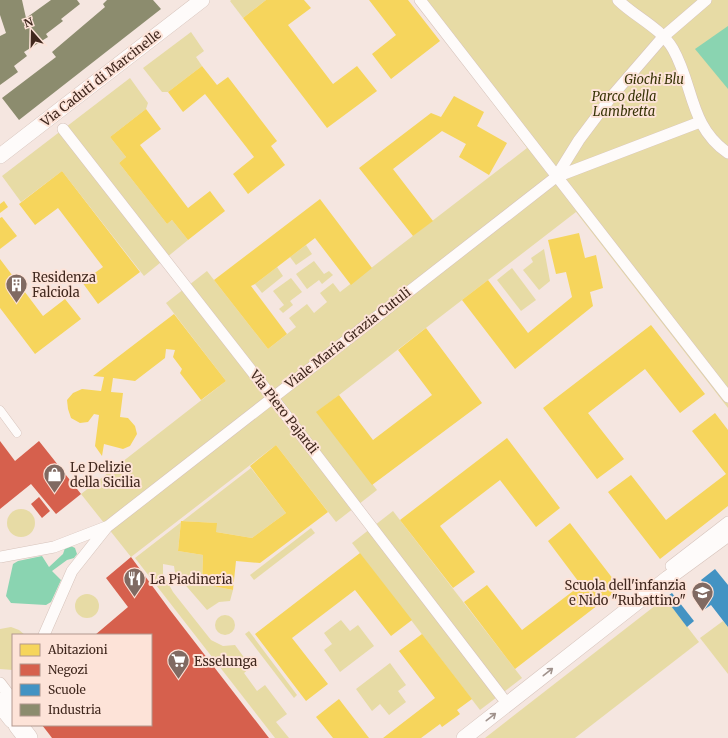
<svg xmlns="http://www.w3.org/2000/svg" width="728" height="738" font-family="Merriweather,serif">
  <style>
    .green { fill: #e7dba5 }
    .water { fill: #8ad4b1 }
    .homes { fill: #f6d55c }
    .shops { fill: #d6604d }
    .schools { fill: #4393c3 }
    .industry { fill: #8c8c6e }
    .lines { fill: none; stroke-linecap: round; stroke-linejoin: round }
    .service-casing { stroke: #d6c3bb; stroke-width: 9 }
    .pedestrian-casing { stroke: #d6c3bb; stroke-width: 12 }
    .minor-casing { stroke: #d6c3bb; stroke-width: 16 }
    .tertiary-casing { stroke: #d6c3bb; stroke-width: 20 }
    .service { stroke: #fefbfa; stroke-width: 8 }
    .pedestrian { stroke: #fefbfa; stroke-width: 11 }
    .minor { stroke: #fefbfa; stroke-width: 15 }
    .tertiary { stroke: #fefbfa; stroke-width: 19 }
    .oneway { stroke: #a0928c }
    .labels { text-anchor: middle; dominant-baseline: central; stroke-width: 4; stroke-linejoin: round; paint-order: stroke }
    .street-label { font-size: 13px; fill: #41281e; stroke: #fde3d8 }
    .park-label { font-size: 13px; font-style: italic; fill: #383407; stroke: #fde3d8 }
    .poi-label { font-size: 13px; fill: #41281e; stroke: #fde3d8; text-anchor: start }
  </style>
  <rect width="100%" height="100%" fill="#f5e6e0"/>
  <g class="green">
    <path d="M231,0H266L243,18L230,1Z"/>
    <path d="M415,0H728V408L576,212L317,412L377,490L336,522L276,445L131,557L81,494L226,381L166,303L207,271L268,349L296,327L289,318L307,304L314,313L327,302L320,293L333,283L340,292L527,148Z"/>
    <path d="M191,32L204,51L196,57L202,66L168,92H162L143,68Z"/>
    <path d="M130,78L148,103L146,109L110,137L126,157L119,163L167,224L172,220L188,240L144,276L62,171L21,202L2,176Z"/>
    <path d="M306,245L312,254L296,265L290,257Z"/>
    <path d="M544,249L550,281L539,290L523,270L533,262L531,258Z"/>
    <path d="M314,261L324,274L329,271L333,275L322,284L319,280L307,289L296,274Z"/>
    <path d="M277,267L283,276L262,293L255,284Z"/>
    <path d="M512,268L536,300L521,311L497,280Z"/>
    <path d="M291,278L302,292L290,301L293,305L283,313L279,309L284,305L273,291Z"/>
    <path d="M251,468L286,513L252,538L216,532V523L181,521L178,551L203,555L202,584L233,590L230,601L219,602L207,610L175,573L174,566L163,564V574L173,592L211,640L223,646L235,645L251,667L244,673L257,691L265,685L287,714L276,722L289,738H275L135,558Z"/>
    <circle cx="21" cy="523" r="14"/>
    <path d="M393,511L522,678L480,710L352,543Z"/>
    <path d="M311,528L315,533L254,580L250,575Z"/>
    <circle cx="87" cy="606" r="12"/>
    <path d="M665,598L699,642L575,738H485Z"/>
    <circle cx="225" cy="625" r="10"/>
    <path d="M341,620L350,631L358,625L374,646L340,672L324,650L332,644L324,633Z"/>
    <path d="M723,621L728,627V674L700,638Z"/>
    <path d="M11,627L19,630L25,635H13V670L0,669V629Z"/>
    <path d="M249,631L297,695L294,698L245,634Z"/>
    <path d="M390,663L406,685L398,691L406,702L389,715L380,704L372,711L356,689Z"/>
  </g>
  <g class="water">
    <path d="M728,26V89L695,49Z"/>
    <path d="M71,546L75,548L77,554L74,558L67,560L52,571L61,580L51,602L46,605L11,603L6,596L13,564L18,561L42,556L49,567L63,554L65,548Z"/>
  </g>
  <g class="homes">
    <path d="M266,0H304L311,8L288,25L333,84L357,66L377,91L327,128L243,18Z"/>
    <path d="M369,0H408L440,41L391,79L372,54L396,35Z"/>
    <path d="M202,66L217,85L228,77L277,141L271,146L285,165L248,194L233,174L254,157L205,94L183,112L168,92Z"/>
    <path d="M454,96L484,112L477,126L507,143L489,175L459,157L466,144L442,131L393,169L433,221L413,236L359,168L431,113L441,117Z"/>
    <path d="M146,109L161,129L140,145L188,208L210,191L225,211L188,240L172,220L167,224L119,163L126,157L110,137Z"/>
    <path d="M62,171L140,272L98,304L82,282L103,267L58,208L35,225L19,204Z"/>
    <path d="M320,199L372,268L351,285L315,238L255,284L251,286L287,334L268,349L214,280Z"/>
    <path d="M4,201L8,207L0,213V204Z"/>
    <path d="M2,217L17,236L0,249V218Z"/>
    <path d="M579,233L585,258L596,255L603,288L590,292L593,306L515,369L462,300L488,280L528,333L572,297L566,272L556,274L548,240Z"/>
    <path d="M0,259L43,316L65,299L81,319L35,354L0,308Z"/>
    <path d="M174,314L226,381L201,400L180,373L182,369L173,357L175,350L166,349L165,358L135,381L113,378L111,392L123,393L120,417L128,418L135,426L137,434L130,446L123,449L104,444L102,456L95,446L99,415L94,414L88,422L80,423L71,418L68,409L67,400L73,393L82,389L101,391L104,377L93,376Z"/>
    <path d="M651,325L705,394L680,413L645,369L588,413L624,459L597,479L543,408Z"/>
    <path d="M426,328L482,403L372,485L316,412L339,395L373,440L432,395L398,350Z"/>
    <path d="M715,413L728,430V506L660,559L608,492L631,475L666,520L726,474L692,431Z"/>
    <path d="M507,438L560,508L536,527L500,480L440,526L475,572L453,588L400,520Z"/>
    <path d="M276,445L328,512L260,563L236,561L233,590L202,584L203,555L178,551L181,521L217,523L216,532L252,538L286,513L250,466Z"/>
    <path d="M570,523L620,588L515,669L464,602L487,585L522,630L581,585L548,541Z"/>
    <path d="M360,553L412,620L391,636L355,590L292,638L328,684L306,701L255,634Z"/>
    <path d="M422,634L472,699L457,710L460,714L442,727L440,724L421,738H383L435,698L399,651Z"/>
    <path d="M339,699L369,738H333L316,717Z"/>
  </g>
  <g class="shops">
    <path d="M0,441L15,461L39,441L81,494L56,514L31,484L0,509Z"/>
    <path d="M39,497L50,511L42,518L31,504Z"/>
    <path d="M131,557L170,610L269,738H52L49,734L42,725H151V635H95L128,607L106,578Z"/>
  </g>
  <g class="schools">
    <path d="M715,569L728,585V627L711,605L705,609L695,596L706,587L701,580Z"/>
    <path d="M672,593L694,621L687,627L665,598Z"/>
  </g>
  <g class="industry">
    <path d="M0,0H22L26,18L51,0H77L80,4L61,19L63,21L46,34L48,37L24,52L27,56L14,66L18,72L0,85V36L6,33L0,15Z"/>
    <path d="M107,0H153L161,9L19,120L2,98L56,57L52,52L105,7L103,4Z"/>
  </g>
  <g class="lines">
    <defs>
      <path id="service" d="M0,410L17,433"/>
      <g id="pedestrian">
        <path d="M420,0L728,397"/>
        <path d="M618,0C635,17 660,27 673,49C694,86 689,126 728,153"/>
        <path d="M63,129L272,397L502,697"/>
        <path d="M556,177L700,122"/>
        <path d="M0,557L54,547L106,527"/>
        <path d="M671,566L728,522"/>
        <path d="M44,635L72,571L107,527L556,177L579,140L612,96L663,37L706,0"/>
        <path d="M0,683L13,700"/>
      </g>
      <g id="minor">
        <path d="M0,156L202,0"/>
        <path d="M464,738L668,578L728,534"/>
      </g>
      <g id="tertiary">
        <path d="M0,702L13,719"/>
        <path d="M18,725L28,738"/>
      </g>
    </defs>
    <use href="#service" class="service-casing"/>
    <use href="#pedestrian" class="pedestrian-casing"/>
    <use href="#minor" class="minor-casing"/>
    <use href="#tertiary" class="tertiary-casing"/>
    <use href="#service" class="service"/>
    <use href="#pedestrian" class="pedestrian"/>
    <use href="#minor" class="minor"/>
    <use href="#tertiary" class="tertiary"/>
  </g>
  <defs><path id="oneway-shaft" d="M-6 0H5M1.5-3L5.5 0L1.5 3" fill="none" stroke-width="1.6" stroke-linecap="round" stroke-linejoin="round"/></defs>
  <g class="oneway">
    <use href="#oneway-shaft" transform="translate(548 672) rotate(-38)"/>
    <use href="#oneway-shaft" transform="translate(491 717) rotate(-38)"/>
  </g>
  <defs>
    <symbol id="building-pin" viewBox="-11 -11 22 30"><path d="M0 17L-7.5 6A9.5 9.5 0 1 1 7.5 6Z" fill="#806a62" stroke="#fde3d8"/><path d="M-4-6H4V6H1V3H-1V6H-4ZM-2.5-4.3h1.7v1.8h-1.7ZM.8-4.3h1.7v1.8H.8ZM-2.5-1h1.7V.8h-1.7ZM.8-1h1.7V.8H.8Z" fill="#fff"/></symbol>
    <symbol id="shop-pin" viewBox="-11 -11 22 30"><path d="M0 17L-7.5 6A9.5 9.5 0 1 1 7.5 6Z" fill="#806a62" stroke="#fde3d8"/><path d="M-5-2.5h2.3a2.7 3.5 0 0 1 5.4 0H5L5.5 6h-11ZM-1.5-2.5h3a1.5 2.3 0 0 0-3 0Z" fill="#fff"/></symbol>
    <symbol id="restaurant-pin" viewBox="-11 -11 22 30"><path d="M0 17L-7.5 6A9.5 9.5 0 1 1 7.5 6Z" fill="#806a62" stroke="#fde3d8"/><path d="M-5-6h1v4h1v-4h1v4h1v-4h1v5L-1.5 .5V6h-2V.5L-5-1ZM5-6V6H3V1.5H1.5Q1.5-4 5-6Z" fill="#fff"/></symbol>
    <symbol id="school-pin" viewBox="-11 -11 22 30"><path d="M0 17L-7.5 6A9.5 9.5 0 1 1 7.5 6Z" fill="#806a62" stroke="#fde3d8"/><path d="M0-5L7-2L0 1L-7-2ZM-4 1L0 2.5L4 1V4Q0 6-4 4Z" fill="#fff"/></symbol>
    <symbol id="supermarket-pin" viewBox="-11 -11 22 30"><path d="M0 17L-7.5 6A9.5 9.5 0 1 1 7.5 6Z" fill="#806a62" stroke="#fde3d8"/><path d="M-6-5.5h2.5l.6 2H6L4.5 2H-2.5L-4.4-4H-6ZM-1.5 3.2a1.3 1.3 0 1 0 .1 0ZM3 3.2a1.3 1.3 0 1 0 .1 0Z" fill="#fff"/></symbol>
  </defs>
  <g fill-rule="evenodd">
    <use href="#building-pin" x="4" y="272" width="25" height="34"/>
    <use href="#shop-pin" x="42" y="462" width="25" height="34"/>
    <use href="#restaurant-pin" x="122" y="566" width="25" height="34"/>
    <use href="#school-pin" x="690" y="580" width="25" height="34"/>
    <use href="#supermarket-pin" x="166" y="648" width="25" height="34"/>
  </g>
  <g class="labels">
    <g class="street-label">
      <text transform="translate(101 78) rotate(-38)">Via Caduti di Marcinelle</text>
      <text transform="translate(348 338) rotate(-38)">Viale Maria Grazia Cutuli</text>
      <text transform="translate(284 412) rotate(52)">Via Piero Pajardi</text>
    </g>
    <g class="park-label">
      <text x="654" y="79">Giochi Blu</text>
      <text x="624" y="96">Parco della<tspan x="624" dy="15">Lambretta</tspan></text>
    </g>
    <g class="poi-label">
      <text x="32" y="277">Residenza<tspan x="32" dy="15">Falciola</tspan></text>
      <text x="70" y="467">Le Delizie<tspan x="70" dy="15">della Sicilia</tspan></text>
      <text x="150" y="579">La Piadineria</text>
      <text x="686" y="585" text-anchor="end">Scuola dell'infanzia<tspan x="686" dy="15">e Nido "Rubattino"</tspan></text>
      <text x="194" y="661">Esselunga</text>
    </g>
  </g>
  <rect x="12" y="634" width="140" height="92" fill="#fde3d8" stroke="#b2988e"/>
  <rect x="20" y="644" width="20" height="12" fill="#f6d55c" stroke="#b2988e"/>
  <text x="48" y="654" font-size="12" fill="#41281e">Abitazioni</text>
  <rect x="20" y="664" width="20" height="12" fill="#d6604d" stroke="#b2988e"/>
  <text x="48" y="674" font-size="12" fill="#41281e">Negozi</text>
  <rect x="20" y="684" width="20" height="12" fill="#4393c3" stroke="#b2988e"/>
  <text x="48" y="694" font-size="12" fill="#41281e">Scuole</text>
  <rect x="20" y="704" width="20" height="12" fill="#8c8c6e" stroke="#b2988e"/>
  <text x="48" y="714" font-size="12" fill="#41281e">Industria</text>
  <g transform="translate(32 32) rotate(340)" stroke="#fde3d8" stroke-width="3" paint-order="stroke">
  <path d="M0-3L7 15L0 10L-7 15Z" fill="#41281e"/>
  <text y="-6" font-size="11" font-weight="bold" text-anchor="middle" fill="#41281e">N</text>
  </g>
</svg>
